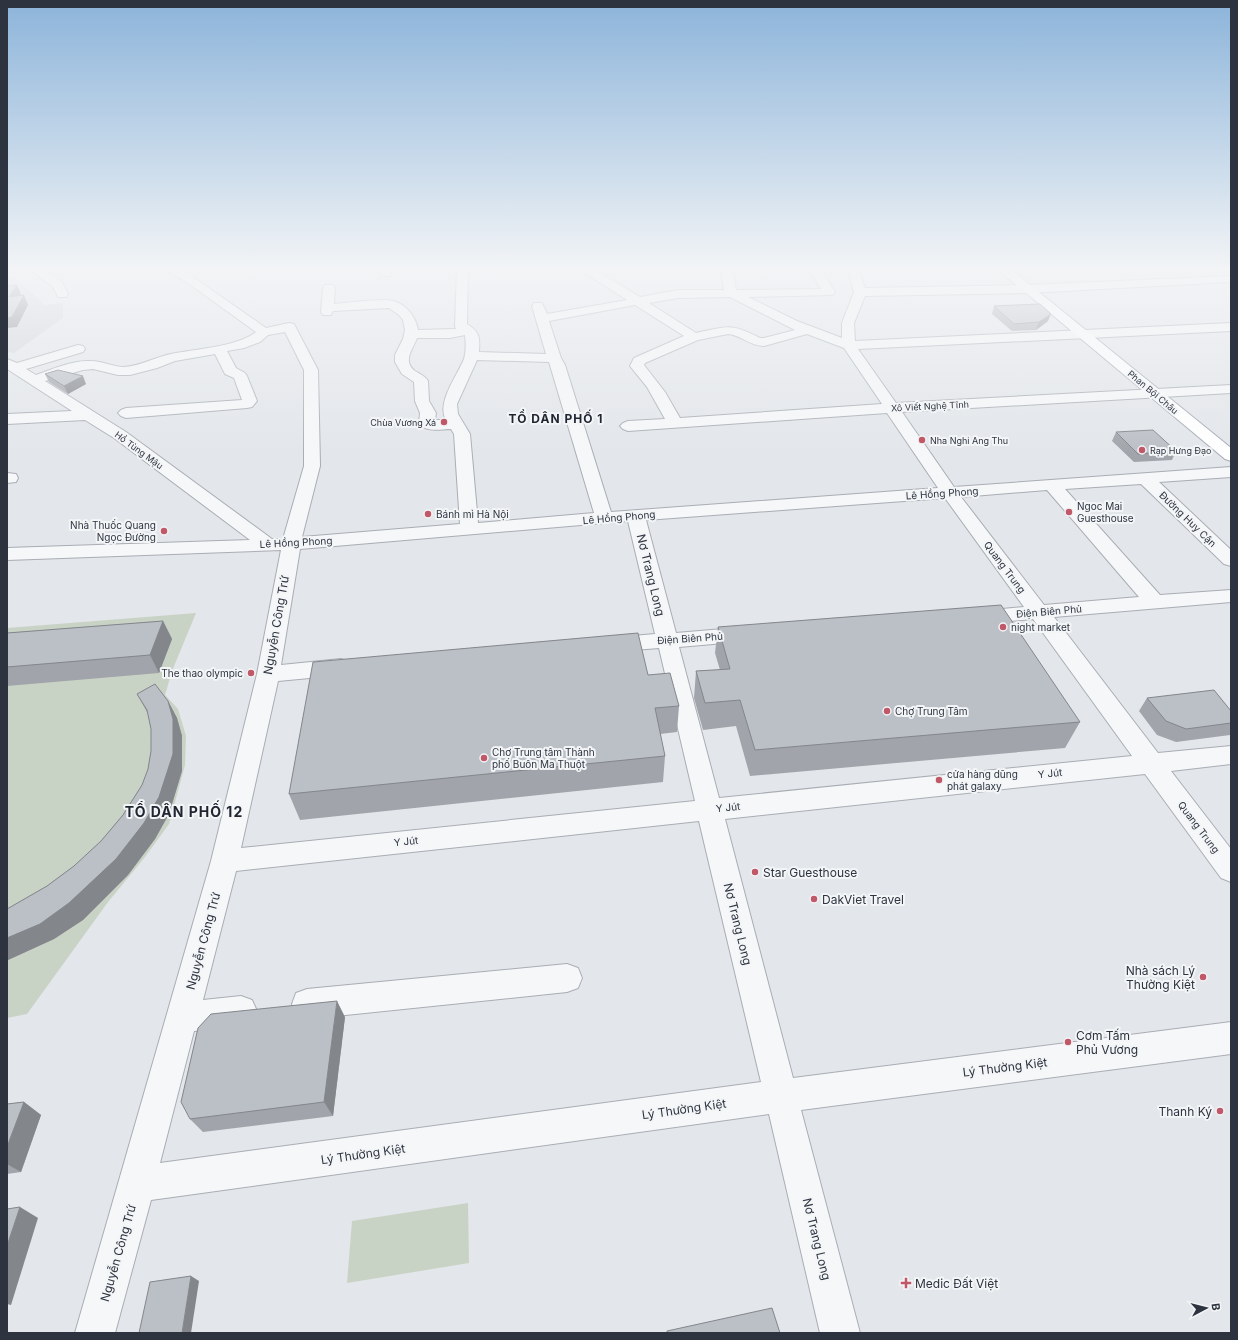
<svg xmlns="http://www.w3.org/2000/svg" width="1238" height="1340" font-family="Inter,sans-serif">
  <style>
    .built { fill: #d2d5db }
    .green { fill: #c9d3c5 }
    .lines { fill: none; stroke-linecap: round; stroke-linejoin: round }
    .minor-casing { stroke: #a9adb4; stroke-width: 2 }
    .major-casing { stroke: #a4aab4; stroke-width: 2 }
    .minor { fill: #f6f7f8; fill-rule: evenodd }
    .major { fill: #fff; fill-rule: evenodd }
    .wall { fill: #a1a4aa }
    .shaded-wall { fill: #83868b }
    .building { fill: #bbbfc6; stroke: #83868b }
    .poi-dot { fill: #c05867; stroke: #f3f5f7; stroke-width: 1.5 }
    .labels { text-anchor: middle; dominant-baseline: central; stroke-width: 4; stroke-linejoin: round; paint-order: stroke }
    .far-street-label { font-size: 9px; fill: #2d3440; stroke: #f3f5f7 }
    .far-poi-label { font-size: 9px; fill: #2d3440; stroke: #f3f5f7; text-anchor: start }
    .street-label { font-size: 10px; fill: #2d3440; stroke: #f3f5f7 }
    .poi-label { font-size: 10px; fill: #2d3440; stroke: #f3f5f7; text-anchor: start }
    .far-district-label { font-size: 12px; font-weight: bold; letter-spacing: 1px; fill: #1f2531; stroke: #f3f5f7 }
    .near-street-label { font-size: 12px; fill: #2d3440; stroke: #f3f5f7 }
    .near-poi-label { font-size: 12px; fill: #2d3440; stroke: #f3f5f7; text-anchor: start }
    .district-label { font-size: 14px; font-weight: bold; letter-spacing: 1px; fill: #1f2531; stroke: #f3f5f7 }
  </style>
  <rect width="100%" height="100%" fill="#e3e6ea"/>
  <path class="built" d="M13,278L29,290L44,305L63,303V318L14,353L7,352V280Z"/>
  <g class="green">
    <path d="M196,613L172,671L165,695L178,709L186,736L185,765L169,824L145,857L108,902L27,1014L7,1018V628Z"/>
    <path d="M468,1203L469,1263L347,1283L352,1221Z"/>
  </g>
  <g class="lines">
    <defs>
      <g id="minor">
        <path d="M7,267H23L21,269L7,273Z"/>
        <path d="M28,267H40L62,282L68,294L66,297H58L53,287L29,269Z"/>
        <path d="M163,267H176L193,277L266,328L289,323L294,324L318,370L320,466L302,537L460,524L454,434L451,429C440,429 426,433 419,423L420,413L415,401L414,382L402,374L395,362V355L403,339L405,330L403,320L399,315L389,308L333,311L331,315H323L321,312L323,288L325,285H333L335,288L334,304C348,303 382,298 393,301C406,304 416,317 418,330L456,329L455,326L457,267H468L467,324C480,332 480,338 479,352L546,354L532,306L534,303H542L547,314L627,300L579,269L578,267H590L640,297L678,290H724L721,267H732L736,290L821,289L808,267H819L835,292L833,295L748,297L797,321L842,338V323L854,292L847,267H857L865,288L1028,285L1231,276V282L1028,293L865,296L854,323L855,341L1231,323V331L858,349L896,403L1231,385V393L902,412L954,487L1231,467V477L1159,482L1231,550V566L1224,564L1141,484L1065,489L1160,595L1231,590V602L1054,617L1158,753L1231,746V764L1171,771L1231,849V882L1221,878L1145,774L725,819L793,1078L1231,1022V1054L801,1110L860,1333H820L769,1114L151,1200L115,1333H75L211,861L257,674L281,550L7,560V548L250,540L114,438L85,420L7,424V414L72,411L7,369V359L17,363L78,345L83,346L85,349L83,352L26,369L36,375C53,369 72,360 91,361C103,361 113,367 124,367C141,366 155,357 171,354C195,349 237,347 256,332L185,281L164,269ZM730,297L795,330L764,338H760C731,323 728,326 696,333L649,303L678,298ZM635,305L684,336L634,358L630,366L647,387L665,419L628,421L623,423L620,426L623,429L628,431L887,413L938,488L611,512L565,365L561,358L549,321ZM285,332L304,370V466L283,539H272L126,432L45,381L83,370L93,369L118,375H130L157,368L175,361L215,354L225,374L234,378L242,400L126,408L121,410L118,413L121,416L126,418L247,408L252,407L257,401L247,376L245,373L236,368L227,351L244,348L260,342L268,335ZM728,334C741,335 750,346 764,346L807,334L844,348L882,404L680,418L665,392L644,365L645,363L698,340ZM465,335C466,343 466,352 464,359C457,376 436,403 446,420H435L436,413L429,401L428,381C425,376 420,374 415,371C402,361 413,349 417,338H450ZM477,360L549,362L594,513L478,523L470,434L458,414L457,404ZM1047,490L1139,597L1044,605L961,497ZM945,498L1024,607L970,612L967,617L970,622L977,624L1033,619L1132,756L719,798L679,647L747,641L754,639L758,634L754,629L747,627L676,633L646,520ZM628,521L655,634L610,638L602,640L599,645L602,650L610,652L659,648L695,801L241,848L278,681L341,675L349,672L352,667L349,662L341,659L281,665L300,549ZM699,821L761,1082L160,1163L194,1031L241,1026L252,1022L257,1011L252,1000L241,996L203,1000L236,871Z"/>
        <path d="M382,267H392L390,276H382L380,274Z"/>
        <path d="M7,473L16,474L18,478L16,482L7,483Z"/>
        <path d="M567,964L578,968L582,978L578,988L567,992L307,1019L296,1015L292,1004L296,993L307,989Z"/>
      </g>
      <path id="major" d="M995,267H1008L1231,448V461L1225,459Z"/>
    </defs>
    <use href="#minor" class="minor-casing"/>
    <use href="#major" class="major-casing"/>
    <use href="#minor" class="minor"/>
    <use href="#major" class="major"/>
  </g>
  <g class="wall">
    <path d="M994,306L1048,321L1036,330L1012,331L992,314Z"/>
    <path d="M45,374L86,384L68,394L49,382Z"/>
    <path d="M1116,432L1176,451L1172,460L1134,462L1112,441Z"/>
    <path d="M163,621L172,639L159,673L7,686V633Z"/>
    <path d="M718,627L1080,722L1065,748L750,776L736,726L703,730L694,698L696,671L720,670L715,653Z"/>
    <path d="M648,675L679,706L677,732L660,734L665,756L663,782L300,820L289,794Z"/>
    <path d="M137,694L168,701L177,718L182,736V771L169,814L155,839L128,875L83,920L54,939L8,960V980L7,909L47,886L74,866L101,841L123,815L142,785L148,769L151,751V729L148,714Z"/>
    <path d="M1147,698L1231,711V734L1230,735L1176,742L1157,735L1139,711Z"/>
    <path d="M345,1017L333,1116L203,1132L190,1119Z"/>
    <path d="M24,1102L41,1115L21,1172L7,1174V1104Z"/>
  </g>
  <g class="shaded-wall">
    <path d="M17,285L21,294L14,306L9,297Z"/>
    <path d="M24,295L28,305L17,327L7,328V318Z"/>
    <path d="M1051,314L1048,321L1036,330L1039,322Z"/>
    <path d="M83,376L86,384L68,394L64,386Z"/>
    <path d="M163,621L172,639L159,673L150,655Z"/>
    <path d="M168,701L177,718L182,736V771L169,814L155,839L128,875L83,920L54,939L8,960V980L7,981V938L144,823Z"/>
    <path d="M337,1001L345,1017L333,1116L324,1102Z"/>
    <path d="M24,1102L41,1115L21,1172L7,1164V1147Z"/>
    <path d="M20,1207L38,1218L11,1305L7,1304V1246Z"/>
    <path d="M191,1276L199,1281L191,1333H182Z"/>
  </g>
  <g class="building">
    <path d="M17,285L9,297L24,295L12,317L7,318V286Z"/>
    <path d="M1040,304L1051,314L1039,322L1014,324L994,306Z"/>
    <path d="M58,370L83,376L64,386L45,374Z"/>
    <path d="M1153,430L1176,451L1138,454L1116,432Z"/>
    <path d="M1001,605L1080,722L755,750L740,700L705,703L696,671L730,669L718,627Z"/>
    <path d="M163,621L150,655L7,667V633Z"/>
    <path d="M638,633L648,675L670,673L679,706L655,708L665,756L289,794L313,662Z"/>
    <path d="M155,684L168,701L173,719V754L159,797L144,823L116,859L69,903L40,924L7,938V909L47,886L74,866L101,841L123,815L142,785L148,769L151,751V729L147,710L137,694Z"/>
    <path d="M1214,690L1231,711V723L1186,729L1166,721L1147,698Z"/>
    <path d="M337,1001L324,1102L190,1119L181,1102L198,1028L211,1014Z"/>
    <path d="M24,1102L7,1147V1104Z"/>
    <path d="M20,1207L7,1246V1209Z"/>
    <path d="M191,1276L182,1333H139L150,1282Z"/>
    <path d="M772,1308L780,1333H667V1331Z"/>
  </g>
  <linearGradient id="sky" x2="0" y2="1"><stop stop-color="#8cb4da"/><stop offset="0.59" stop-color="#f2f4f6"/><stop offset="1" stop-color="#f2f4f6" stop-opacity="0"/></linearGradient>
  <rect width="1238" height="454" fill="url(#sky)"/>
  <g class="poi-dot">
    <circle cx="444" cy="422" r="4"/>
    <circle cx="922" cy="440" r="4"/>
    <circle cx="1142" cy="450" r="4"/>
    <circle cx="1069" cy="512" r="4"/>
    <circle cx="428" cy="514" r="4"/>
    <circle cx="164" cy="531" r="4"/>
    <circle cx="1003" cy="627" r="4"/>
    <circle cx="251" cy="673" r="4"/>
    <circle cx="887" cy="711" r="4"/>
    <circle cx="484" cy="758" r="4"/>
    <circle cx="939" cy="780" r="4"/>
    <circle cx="755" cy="872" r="4"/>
    <circle cx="814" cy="899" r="4"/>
    <circle cx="1203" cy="977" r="4"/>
    <circle cx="1068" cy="1042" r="4"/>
    <circle cx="1220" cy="1111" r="4"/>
    <path d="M904 1277h4v4h4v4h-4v4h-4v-4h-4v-4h4z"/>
  </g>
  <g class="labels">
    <g class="far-street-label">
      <text transform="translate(1153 392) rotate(40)">Phan Bội Châu</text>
      <text transform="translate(930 406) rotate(-3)">Xô Viết Nghệ Tĩnh</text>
      <text transform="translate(139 450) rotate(36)">Hồ Tùng Mậu</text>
    </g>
    <g class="far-poi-label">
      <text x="436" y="422" text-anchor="end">Chùa Vương Xá</text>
      <text x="930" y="440">Nha Nghi Ang Thu</text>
      <text x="1150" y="450">Rạp Hưng Đạo</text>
    </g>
    <g class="street-label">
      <text transform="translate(942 493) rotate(-4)">Lê Hồng Phong</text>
      <text transform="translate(619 517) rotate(-5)">Lê Hồng Phong</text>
      <text transform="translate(1188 519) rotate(44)">Đường Huy Cận</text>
      <text transform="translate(296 542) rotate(-3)">Lê Hồng Phong</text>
      <text transform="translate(1005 567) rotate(53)">Quang Trung</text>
      <text transform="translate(1049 611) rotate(-5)">Điện Biên Phủ</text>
      <text transform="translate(690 638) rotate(-4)">Điện Biên Phủ</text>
      <text transform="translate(1050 773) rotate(-6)">Y Jút</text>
      <text transform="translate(728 807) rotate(-6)">Y Jút</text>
      <text transform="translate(1199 827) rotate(53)">Quang Trung</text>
      <text transform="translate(406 841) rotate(-6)">Y Jút</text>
    </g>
    <g class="poi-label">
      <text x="1077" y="506">Ngoc Mai<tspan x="1077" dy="12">Guesthouse</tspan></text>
      <text x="436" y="514">Bánh mì Hà Nội</text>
      <text x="156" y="525" text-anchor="end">Nhà Thuốc Quang<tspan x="156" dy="12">Ngọc Đường</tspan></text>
      <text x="1011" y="627">night market</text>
      <text x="243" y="673" text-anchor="end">The thao olympic</text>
      <text x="895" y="711">Chợ Trung Tâm</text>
      <text x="492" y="752">Chợ Trung tâm Thành<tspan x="492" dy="12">phố Buôn Ma Thuột</tspan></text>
      <text x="947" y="774">cửa hàng dũng<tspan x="947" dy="12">phát galaxy</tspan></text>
    </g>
    <g class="far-district-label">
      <text x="556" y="418">TỔ DÂN PHỐ 1</text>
    </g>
    <g class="near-street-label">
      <text transform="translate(651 575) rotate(76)">Nơ Trang Long</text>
      <text transform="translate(276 625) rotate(-80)">Nguyễn Công Trứ</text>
      <text transform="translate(738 924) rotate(76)">Nơ Trang Long</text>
      <text transform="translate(203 941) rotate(-75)">Nguyễn Công Trứ</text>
      <text transform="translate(1005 1067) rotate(-7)">Lý Thường Kiệt</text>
      <text transform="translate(684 1109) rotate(-8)">Lý Thường Kiệt</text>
      <text transform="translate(363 1154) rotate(-8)">Lý Thường Kiệt</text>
      <text transform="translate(817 1239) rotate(76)">Nơ Trang Long</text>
      <text transform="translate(118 1253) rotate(-74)">Nguyễn Công Trứ</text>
    </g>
    <g class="near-poi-label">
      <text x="763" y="872">Star Guesthouse</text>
      <text x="822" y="899">DakViet Travel</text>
      <text x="1195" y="970" text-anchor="end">Nhà sách Lý<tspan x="1195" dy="14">Thường Kiệt</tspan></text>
      <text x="1076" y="1035">Cơm Tấm<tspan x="1076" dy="14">Phủ Vương</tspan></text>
      <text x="1212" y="1111" text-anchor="end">Thanh Ký</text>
      <text x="915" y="1283">Medic Đất Việt</text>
    </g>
    <g class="district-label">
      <text x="184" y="811">TỔ DÂN PHỐ 12</text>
    </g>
  </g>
  <rect width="1238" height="1340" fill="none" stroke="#2d3440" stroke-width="16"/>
  <g transform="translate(1206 1308) rotate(83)" stroke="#f3f5f7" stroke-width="3" paint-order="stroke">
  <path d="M0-3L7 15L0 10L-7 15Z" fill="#2d3440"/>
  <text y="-6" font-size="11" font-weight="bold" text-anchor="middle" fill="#2d3440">B</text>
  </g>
</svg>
